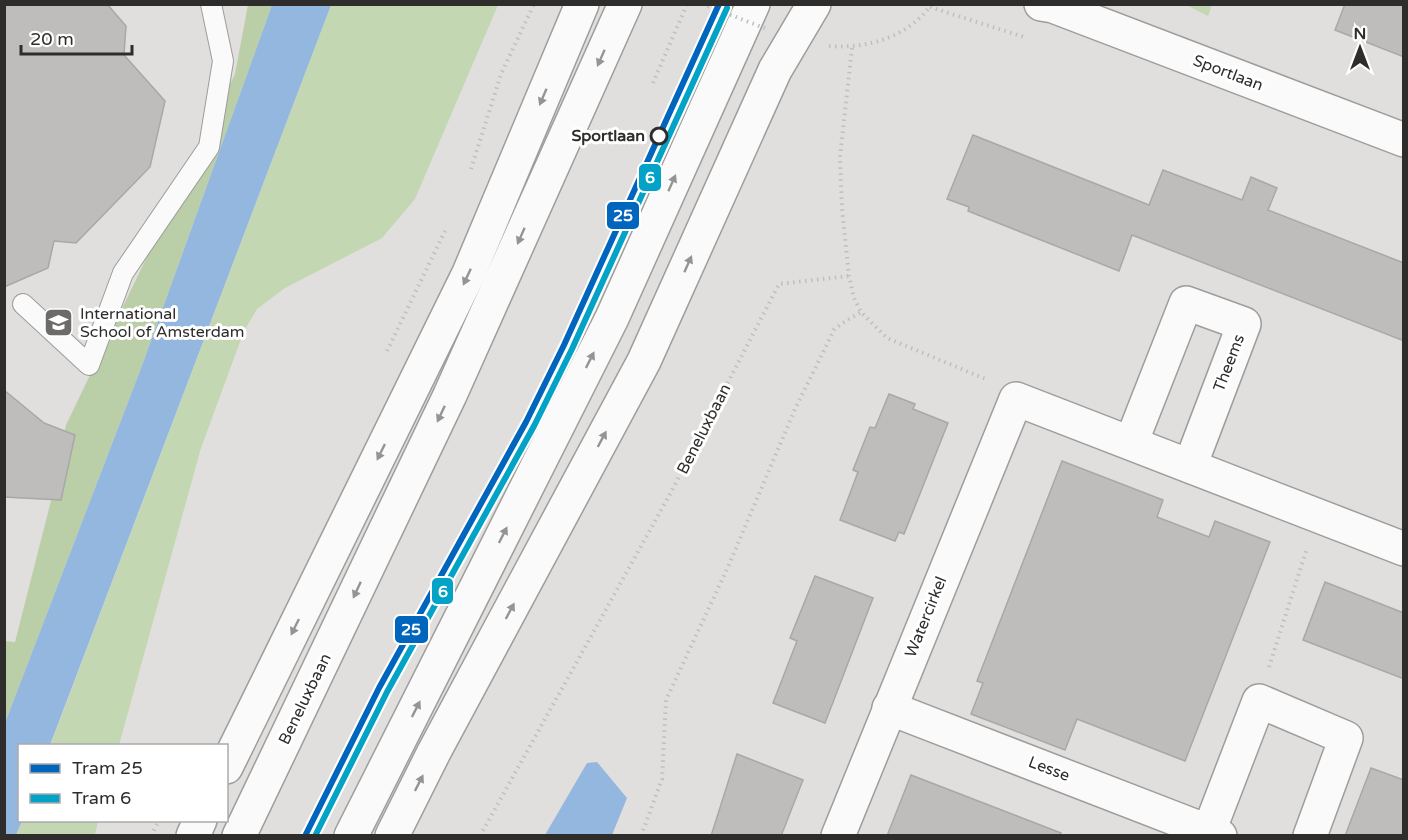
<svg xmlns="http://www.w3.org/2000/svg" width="1408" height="840" font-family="'Varela Round',sans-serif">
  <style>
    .green { fill: #c3d7b3 }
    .forest { fill: #bacea8 }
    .water { fill: #93b7de }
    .building { fill: #bebdbb; stroke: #a9a8a6; stroke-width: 1.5 }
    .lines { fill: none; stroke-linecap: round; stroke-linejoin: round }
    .service-casing { stroke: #9e9d9b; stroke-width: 22 }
    .minor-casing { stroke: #9e9d9b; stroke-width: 36 }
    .tertiary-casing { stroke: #9e9d9b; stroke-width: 36 }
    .primary-casing { stroke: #9e9d9b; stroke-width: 36 }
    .path { stroke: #c0bfbe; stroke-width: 4; stroke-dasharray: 1.5 4.5; stroke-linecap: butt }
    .service { stroke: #fafafa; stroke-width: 20 }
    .minor { stroke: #fafafa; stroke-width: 33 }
    .tertiary { stroke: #fafafa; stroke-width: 33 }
    .primary { stroke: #fafafa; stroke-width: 33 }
    .path-bridge { stroke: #c0bfbe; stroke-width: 4; stroke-dasharray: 1.5 4.5; stroke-linecap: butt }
    .tram-1-casing { stroke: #fff; stroke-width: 10 }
    .tram-2-casing { stroke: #fff; stroke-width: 10 }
    .tram-1 { stroke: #0065bd; stroke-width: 6 }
    .tram-2 { stroke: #02a3c6; stroke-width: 6 }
    .oneway { fill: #949492 }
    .stop-dot { fill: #fff; stroke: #2e2d2b; stroke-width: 3 }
    .labels { text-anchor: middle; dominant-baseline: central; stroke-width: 6; stroke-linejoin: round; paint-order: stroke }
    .street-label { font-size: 16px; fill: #2e2d2b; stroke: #fff }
    .stop-label { font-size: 16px; font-weight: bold; fill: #2e2d2b; stroke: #fff; text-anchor: end }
    .poi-label { font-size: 16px; fill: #2e2d2b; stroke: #fff; text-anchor: start }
    .line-badge { stroke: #fff; stroke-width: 2 }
    .badge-label { font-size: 16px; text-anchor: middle; font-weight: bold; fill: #fff }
  </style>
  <rect width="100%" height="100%" fill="#e1dfdd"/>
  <g class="green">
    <path d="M331,5H498L415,199L382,238L285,288L257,309L244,331L201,448L119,745L50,746Z"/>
    <path d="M1186,5H1212L1208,16Z"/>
    <path d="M22,821H98L95,835L16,836Z"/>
  </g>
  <path class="forest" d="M248,5H272L143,363L5,723V641L15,642L54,489L66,425L235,74Z"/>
  <g class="water">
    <path d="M272,5H331L50,745L20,746V820L22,821L16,835H5V723L143,363Z"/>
    <path d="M597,762L627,798L612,835H545L587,763Z"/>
  </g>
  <g class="building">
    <path d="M4,4H107L126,26L124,55L165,101L150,167L76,243L54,241L48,268L4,287Z"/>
    <path d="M1345,4H1404V57L1335,30Z"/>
    <path d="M973,135L1149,205L1163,170L1242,200L1251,177L1277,188L1268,210L1404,263V341L1132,235L1119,271L968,211L969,207L947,199Z"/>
    <path d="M4,390L44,423L75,435L61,500L4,497Z"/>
    <path d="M889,394L915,404L913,409L948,423L904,534L899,532L895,541L840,520L858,472L853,470L870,427L875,428Z"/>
    <path d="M1062,461L1163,500L1157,517L1209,537L1215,521L1270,542L1185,761L1077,719L1065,750L971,714L983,683L977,681Z"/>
    <path d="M815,576L873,598L825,723L773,703L797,641L790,638Z"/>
    <path d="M1325,582L1404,613V679L1303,640Z"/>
    <path d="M737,754L803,780L781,836H711Z"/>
    <path d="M1371,768L1404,780V836H1345Z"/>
    <path d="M911,775L1061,833L1060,836H887Z"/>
  </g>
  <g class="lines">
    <defs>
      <path id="service" d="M23,304L89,365L123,273L209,147L223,61L211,4"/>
      <g id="minor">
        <path d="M1131,443L1186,303L1244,324L1190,466"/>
        <path d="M889,708L1220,836"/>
        <path d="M1209,831L1259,701L1346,738L1310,836"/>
        <path d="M838,836L1016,399L1404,549"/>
      </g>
      <path id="tertiary" d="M1041,4L1053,6L1404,140"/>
      <g id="primary">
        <path d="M226,767L469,273L582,4"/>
        <path d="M193,836L200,820"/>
        <path d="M239,836L450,395L625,4"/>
        <path d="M351,836L612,318L753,4"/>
        <path d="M392,836L434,752L644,361L775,70L814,4"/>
      </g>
    </defs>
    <use href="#service" class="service-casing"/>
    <use href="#minor" class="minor-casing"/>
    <use href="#tertiary" class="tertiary-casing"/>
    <use href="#primary" class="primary-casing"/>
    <g class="path">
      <path d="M930,7L1024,37"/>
      <path d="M829,46C868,49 908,37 932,4"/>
      <path d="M852,48L840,157L842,209L849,276L854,298L861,312L887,338L988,380"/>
      <path d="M653,83L687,4"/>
      <path d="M471,169L501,74L534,4"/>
      <path d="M387,351L445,231"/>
      <path d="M1269,667L1307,548"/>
      <path d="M151,836L157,824"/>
      <path d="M480,836L669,496L779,284L849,276"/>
      <path d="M641,836L662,779L666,700L728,567L795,409L834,330L841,324L861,312"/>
    </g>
    <use href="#service" class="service"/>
    <use href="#minor" class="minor"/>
    <use href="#tertiary" class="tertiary"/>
    <use href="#primary" class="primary"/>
    <path class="path-bridge" d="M702,4L767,29"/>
    <defs>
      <path id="tram-1" d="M305,836L379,688L526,422L564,345L719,4"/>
      <path id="tram-2" d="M315,836L387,692L534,426L572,349L727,8"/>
    </defs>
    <use href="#tram-1" class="tram-1-casing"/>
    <use href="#tram-2" class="tram-2-casing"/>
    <use href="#tram-1" class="tram-1"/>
    <use href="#tram-2" class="tram-2"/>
  </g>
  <defs><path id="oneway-solid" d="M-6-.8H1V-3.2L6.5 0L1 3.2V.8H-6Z" transform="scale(1.5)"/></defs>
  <g class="oneway">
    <use href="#oneway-solid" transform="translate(601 58) rotate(114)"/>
    <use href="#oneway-solid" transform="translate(543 97) rotate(113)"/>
    <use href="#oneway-solid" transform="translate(672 183) rotate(-66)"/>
    <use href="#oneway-solid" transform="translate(521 236) rotate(114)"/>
    <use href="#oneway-solid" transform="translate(688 264) rotate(-66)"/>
    <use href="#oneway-solid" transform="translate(467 277) rotate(115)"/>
    <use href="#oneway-solid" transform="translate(590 360) rotate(-63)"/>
    <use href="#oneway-solid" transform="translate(441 414) rotate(115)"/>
    <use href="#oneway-solid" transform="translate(602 439) rotate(-62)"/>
    <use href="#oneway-solid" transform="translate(381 452) rotate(116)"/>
    <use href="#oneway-solid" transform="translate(503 535) rotate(-63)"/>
    <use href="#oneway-solid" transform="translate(357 590) rotate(115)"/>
    <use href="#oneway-solid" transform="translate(510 611) rotate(-62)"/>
    <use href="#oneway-solid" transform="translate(295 627) rotate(116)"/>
    <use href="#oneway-solid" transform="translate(416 709) rotate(-63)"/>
    <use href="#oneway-solid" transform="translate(419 783) rotate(-63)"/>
  </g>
  <defs>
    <symbol id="school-square" viewBox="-11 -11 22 22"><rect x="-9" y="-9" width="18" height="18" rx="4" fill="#6d6b69" stroke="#fff"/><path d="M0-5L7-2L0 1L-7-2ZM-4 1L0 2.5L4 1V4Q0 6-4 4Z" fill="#fff"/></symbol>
  </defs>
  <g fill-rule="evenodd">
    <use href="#school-square" x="42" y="306" width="33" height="33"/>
  </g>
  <circle class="stop-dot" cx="659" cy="136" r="8"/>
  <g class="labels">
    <g class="street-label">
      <text transform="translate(1228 73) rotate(21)">Sportlaan</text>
      <text transform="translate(1229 363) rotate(-69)">Theems</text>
      <text transform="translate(704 429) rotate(-63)">Beneluxbaan</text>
      <text transform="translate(926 617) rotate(-68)">Watercirkel</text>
      <text transform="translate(305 699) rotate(-64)">Beneluxbaan</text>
      <text transform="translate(1049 769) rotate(21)">Lesse</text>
    </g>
    <g class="stop-label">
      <text x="645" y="136">Sportlaan</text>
    </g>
    <g class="poi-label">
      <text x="80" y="314">International<tspan x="80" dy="18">School of Amsterdam</tspan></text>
    </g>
  </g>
  <g class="line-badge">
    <rect x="638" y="163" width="24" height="29" rx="6" fill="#02a3c6"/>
    <rect x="606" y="201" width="34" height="29" rx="6" fill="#0065bd"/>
    <rect x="431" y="577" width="23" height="28" rx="6" fill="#02a3c6"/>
    <rect x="394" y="615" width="35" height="29" rx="6" fill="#0065bd"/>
  </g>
  <g class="badge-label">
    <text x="650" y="183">6</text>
    <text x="623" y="221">25</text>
    <text x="443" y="597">6</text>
    <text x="411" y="635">25</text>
  </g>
  <rect width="1408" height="840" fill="none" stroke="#2e2d2b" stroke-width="12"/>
  <rect x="18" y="744" width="210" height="78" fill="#ffffff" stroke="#ababaa" stroke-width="1.5"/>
  <rect x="30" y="764" width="30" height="9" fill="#0065bd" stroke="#ababaa" stroke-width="1.5"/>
  <text x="72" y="774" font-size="18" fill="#2e2d2b">Tram 25</text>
  <rect x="30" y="794" width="30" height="9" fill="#02a3c6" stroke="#ababaa" stroke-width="1.5"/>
  <text x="72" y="804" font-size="18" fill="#2e2d2b">Tram 6</text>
  <g transform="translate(1360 48)" stroke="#ffffff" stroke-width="4.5" paint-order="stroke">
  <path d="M0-4.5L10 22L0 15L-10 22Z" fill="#2e2d2b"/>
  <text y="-9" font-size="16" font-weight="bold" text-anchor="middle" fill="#2e2d2b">N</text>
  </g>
  <path d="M21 45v9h111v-9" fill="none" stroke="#2e2d2b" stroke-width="3"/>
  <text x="30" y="45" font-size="18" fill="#2e2d2b" stroke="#ffffff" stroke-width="4.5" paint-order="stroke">20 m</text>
</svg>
